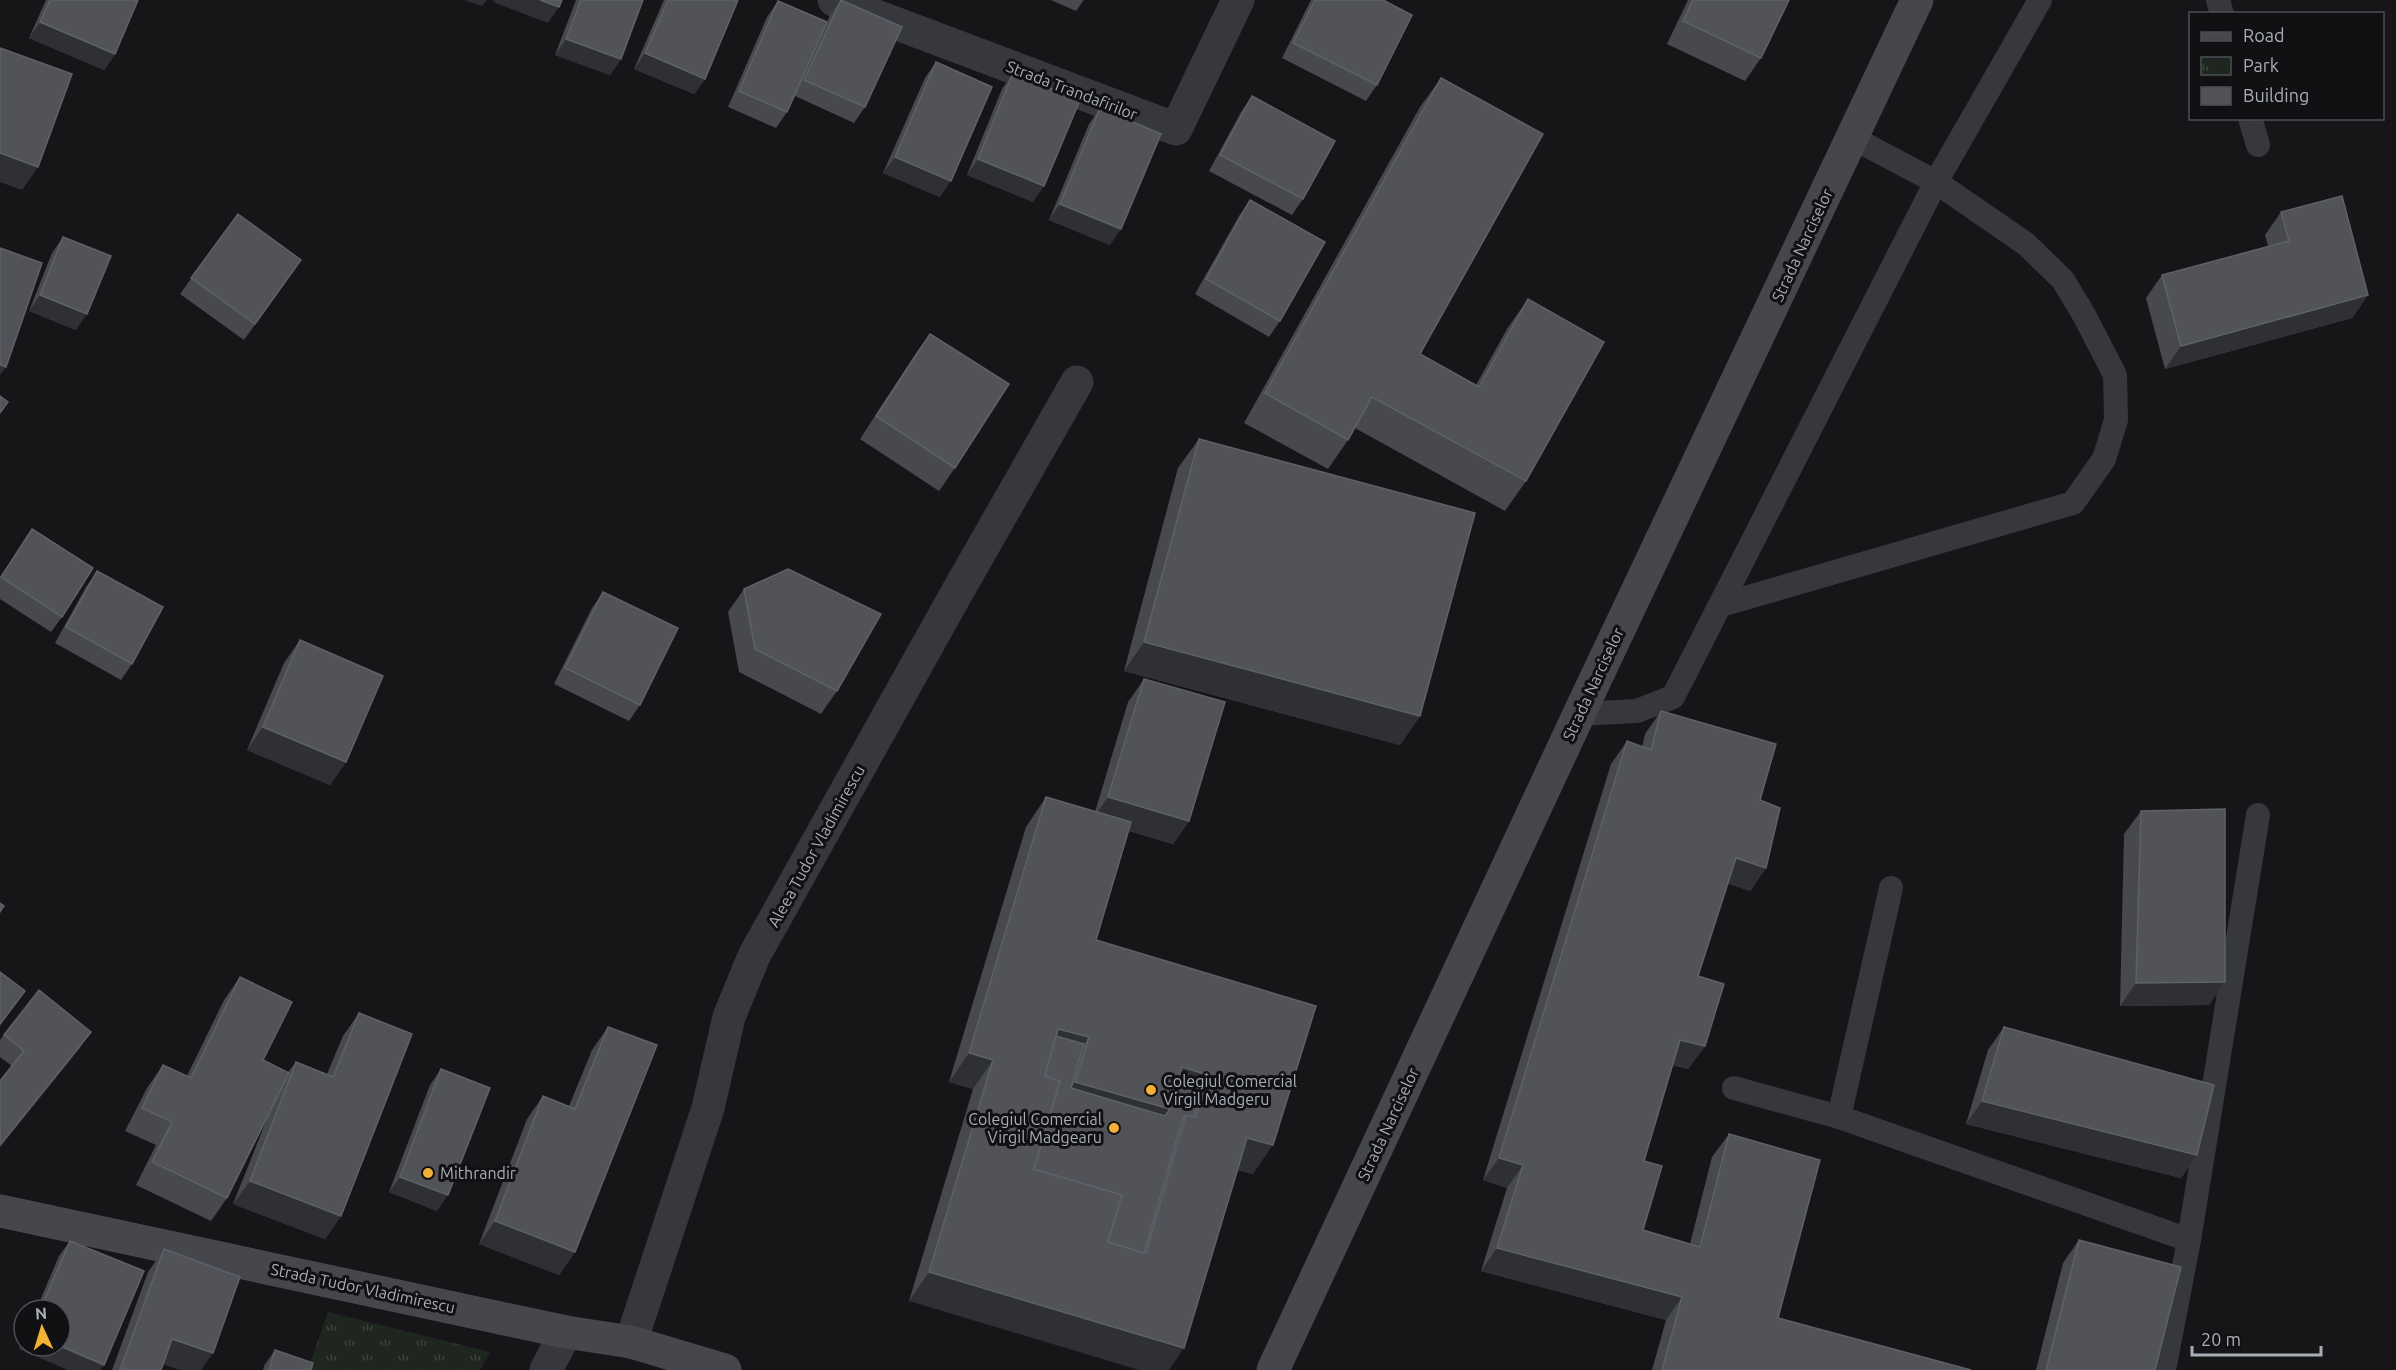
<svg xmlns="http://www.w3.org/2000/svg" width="2396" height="1370" font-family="Ubuntu,sans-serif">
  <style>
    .park { fill: url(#park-tufts) }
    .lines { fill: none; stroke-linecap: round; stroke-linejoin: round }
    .lane { stroke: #37383d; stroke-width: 24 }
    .street { stroke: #37383d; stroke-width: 33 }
    .secondary { stroke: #45474d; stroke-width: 33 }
    .wall { fill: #47494d }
    .shaded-wall { fill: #2f3033 }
    .building { fill: #525359; stroke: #5f6168; stroke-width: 1.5; fill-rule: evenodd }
    .poi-dot { fill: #f2b134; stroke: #111113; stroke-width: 2 }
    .labels { text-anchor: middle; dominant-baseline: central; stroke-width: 6; stroke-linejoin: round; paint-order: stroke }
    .street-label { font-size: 16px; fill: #a8adb8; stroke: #111113 }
    .poi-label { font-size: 16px; fill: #a8adb8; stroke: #111113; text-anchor: start }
  </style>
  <defs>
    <pattern id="park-tufts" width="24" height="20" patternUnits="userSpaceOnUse" patternTransform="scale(1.5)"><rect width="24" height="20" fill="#1e261f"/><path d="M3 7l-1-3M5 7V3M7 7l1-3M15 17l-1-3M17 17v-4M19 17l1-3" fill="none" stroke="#3c433d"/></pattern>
  </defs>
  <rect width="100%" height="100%" fill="#161618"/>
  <path class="park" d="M328,1312L490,1352L480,1370H308Z"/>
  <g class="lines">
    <g class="lane">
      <path d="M2218,0L2222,14"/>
      <path d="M2250,118L2258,145"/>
      <path d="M1721,605L2073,503L2104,459L2116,420L2115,375L2084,315L2063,280L2026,244L1936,182L1853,138"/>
      <path d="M1579,714L1637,711L1673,697L1936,182L2040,0"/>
      <path d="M1734,1088L1839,1117L2189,1240"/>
      <path d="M1839,1117L1891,888"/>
      <path d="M2164,1370L2189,1240L2258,815"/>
    </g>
    <g class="street">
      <path d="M834,0L1176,129L1238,0"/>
      <path d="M631,1342L708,1108L729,1017L754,956L955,596L1077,382"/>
      <path d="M546,1370L566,1332"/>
    </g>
    <g class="secondary">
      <path d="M0,1211L566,1332L631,1342L725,1370"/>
      <path d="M1273,1370L1579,714L1917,0"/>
    </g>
  </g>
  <g class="wall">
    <path d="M46,0H138L115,54L104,70L29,38Z"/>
    <path d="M576,0H643L621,59L610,75L555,55Z"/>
    <path d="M664,0H738L705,79L694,94L634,69Z"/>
    <path d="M841,0L865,107L854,123L795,96L787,112L776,128L728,107L767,17L778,1L826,25L830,15Z"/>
    <path d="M1051,0H1084L1076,11Z"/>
    <path d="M1311,0H1383L1377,85L1366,101L1282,58Z"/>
    <path d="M1688,0H1789L1761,58L1745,81L1667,44Z"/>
    <path d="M936,62L940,197L883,173L925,78Z"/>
    <path d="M1013,73L1033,202L967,175L1002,89Z"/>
    <path d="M1441,78L1420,354L1476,385L1507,329L1528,299L1526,481L1505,511L1355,428L1348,440L1328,469L1244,423L1420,107Z"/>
    <path d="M1252,96L1303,199L1292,215L1209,171L1241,112Z"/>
    <path d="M1100,108L1110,245L1049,220L1089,124Z"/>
    <path d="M1250,200L1280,321L1269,337L1195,294L1239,216Z"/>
    <path d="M2281,212L2368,295L2352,318L2165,369L2146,298L2162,275L2268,246L2265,235Z"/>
    <path d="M238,214L301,260L244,340L180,294Z"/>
    <path d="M63,237L76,330L29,311L52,253Z"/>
    <path d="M930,334L955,468L939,491L860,439L914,356Z"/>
    <path d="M1199,439L1420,716L1400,745L1124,671L1178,468Z"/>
    <path d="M32,529L62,617L51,632L0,599V577Z"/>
    <path d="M97,571L132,664L121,680L55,643L86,587Z"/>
    <path d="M744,589L837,691L821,714L739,672L728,612Z"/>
    <path d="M603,592L640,705L629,721L554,684L592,608Z"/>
    <path d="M300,640L346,762L330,785L247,750L284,663Z"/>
    <path d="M1144,679L1189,821L1173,844L1129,831L1096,940L1316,1006L1253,1174L1238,1170L1184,1348L909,1301L973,1089L949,1082L1026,827L1046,797L1095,812L1128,702Z"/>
    <path d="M1661,711L1760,800L1766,868L1750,891L1728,883L1698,976L1705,1046L1688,1069L1672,1065L1644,1161L1643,1230L1690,1244L1712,1157L1729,1134L1778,1318L1971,1370H1652L1666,1320L1481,1271L1507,1188L1483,1180L1611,764L1627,741L1642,747L1645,734Z"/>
    <path d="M2141,811L2209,1005L2120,1006L2124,834Z"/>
    <path d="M240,977L263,1060L288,1072L296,1062L327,1074L343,1036L359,1013L341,1216L325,1239L233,1204L268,1116L227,1198L211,1221L136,1185L156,1145L125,1131L147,1088L163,1065L187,1076L224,1000Z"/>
    <path d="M608,1027L575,1252L559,1275L479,1244L527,1119L543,1096L569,1106L592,1050Z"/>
    <path d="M2004,1027L2197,1155L2181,1178L1966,1124L1988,1050Z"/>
    <path d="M4,1035L80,1048L0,1147V1081L12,1066L0,1057V1040Z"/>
    <path d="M441,1069L437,1211L389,1192L430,1085Z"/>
    <path d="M2079,1240L2155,1370H2036L2063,1263Z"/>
    <path d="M70,1241L104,1365L19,1349L24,1338V1346L60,1310H36L59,1256Z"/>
    <path d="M164,1249L163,1364L161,1370H112L148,1272Z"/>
    <path d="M275,1350L311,1370H263L264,1366Z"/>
  </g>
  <g class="shaded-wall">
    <path d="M464,0H487L482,6Z"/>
    <path d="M494,0H540L559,7L548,23L493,2Z"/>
    <path d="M40,22L115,54L104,70L29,38Z"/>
    <path d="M566,39L621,59L610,75L555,55Z"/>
    <path d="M645,53L705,79L694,94L634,69Z"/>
    <path d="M0,153L38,167L22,190L0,182Z"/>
    <path d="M895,157L951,181L940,197L883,173Z"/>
    <path d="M978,159L1044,186L1033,202L967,175Z"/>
    <path d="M1060,204L1121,229L1110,245L1049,220Z"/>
    <path d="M40,295L87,314L76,330L29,311Z"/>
    <path d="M2368,295L2352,318L2165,369L2181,346Z"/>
    <path d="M0,365L6,367L0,375Z"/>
    <path d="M1144,642L1420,716L1400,745L1124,671Z"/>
    <path d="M263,727L346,762L330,785L247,750Z"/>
    <path d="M1108,797L1189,821L1173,844L1092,820Z"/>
    <path d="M1736,858L1766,868L1750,891L1720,881Z"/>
    <path d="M2225,982L2209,1005L2120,1006L2136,983Z"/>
    <path d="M25,991L14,1007L0,1026V1024Z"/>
    <path d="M1058,1029L1089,1037L1068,1067L1047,1060Z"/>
    <path d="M91,1032L80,1048L0,1147V1145Z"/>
    <path d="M1680,1040L1705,1046L1688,1069L1664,1063Z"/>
    <path d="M969,1053L993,1060L973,1089L949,1082Z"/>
    <path d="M1182,1067L1208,1075L1187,1104L1170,1099Z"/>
    <path d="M1075,1082L1170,1109L1149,1138L1055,1111Z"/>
    <path d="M1982,1101L2197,1155L2181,1178L1966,1124Z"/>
    <path d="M1247,1138L1273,1145L1253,1174L1227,1167Z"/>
    <path d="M1499,1158L1523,1165L1507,1188L1483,1180Z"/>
    <path d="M400,1177L448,1195L437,1211L389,1192Z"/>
    <path d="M250,1181L341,1216L325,1239L233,1204Z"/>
    <path d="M495,1221L575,1252L559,1275L479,1244Z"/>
    <path d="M1497,1248L1682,1297L1666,1320L1481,1271Z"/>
    <path d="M929,1272L1184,1348L1169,1370H1139L909,1301Z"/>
    <path d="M172,1339L213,1353L201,1370H180L156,1362Z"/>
    <path d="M24,1342V1346H60L104,1365L100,1370H68L19,1349Z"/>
  </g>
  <g class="building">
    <path d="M50,0H138L115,54L40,22Z"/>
    <path d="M540,0H562L559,7Z"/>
    <path d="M581,0H643L621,59L566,39Z"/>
    <path d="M668,0H738L705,79L645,53Z"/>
    <path d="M841,0L902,27L865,107L804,80Z"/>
    <path d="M1315,0H1383L1412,15L1377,85L1293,43Z"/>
    <path d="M1693,0H1789L1761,58L1683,21Z"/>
    <path d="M778,1L827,22L787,112L739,91Z"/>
    <path d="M0,48L72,74L38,167L0,153Z"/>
    <path d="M936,62L992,87L951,181L895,157Z"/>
    <path d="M1013,73L1080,100L1044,186L978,159Z"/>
    <path d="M1441,78L1543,134L1420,354L1479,387L1528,299L1604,342L1526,481L1372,397L1348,440L1265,393Z"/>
    <path d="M1252,96L1335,141L1303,199L1220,155Z"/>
    <path d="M1100,108L1161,134L1121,229L1060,204Z"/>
    <path d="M2342,196L2368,295L2181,346L2162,275L2289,241L2281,212Z"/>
    <path d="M1250,200L1325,242L1280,321L1206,279Z"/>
    <path d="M238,214L301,260L255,324L191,278Z"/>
    <path d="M63,237L111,256L87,314L40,295Z"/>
    <path d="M0,248L42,263L6,367L0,365Z"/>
    <path d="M930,334L1009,384L955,468L876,416Z"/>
    <path d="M0,396L8,402L0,413Z"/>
    <path d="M1199,439L1475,513L1420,716L1144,642Z"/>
    <path d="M32,529L93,568L62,617L1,577Z"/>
    <path d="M788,569L881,614L837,691L755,649L744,589Z"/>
    <path d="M97,571L163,607L132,664L66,627Z"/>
    <path d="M603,592L678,628L640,705L565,668Z"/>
    <path d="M300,640L383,676L346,762L263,727Z"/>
    <path d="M1144,679L1225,702L1189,821L1108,797Z"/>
    <path d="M1661,711L1776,744L1760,800L1780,808L1766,868L1736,858L1698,976L1724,984L1705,1046L1680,1040L1644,1161L1662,1166L1643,1230L1700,1247L1729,1134L1820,1160L1778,1318L1971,1370H1662L1682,1297L1497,1248L1523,1165L1499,1158L1627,741L1651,750Z"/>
    <path d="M1046,797L1131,822L1096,940L1316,1006L1273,1145L1247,1138L1184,1348L929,1272L993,1060L969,1053ZM1058,1029L1089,1037L1075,1082L1170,1109L1182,1067L1208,1075L1196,1117L1186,1115L1146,1253L1108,1242L1122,1195L1034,1169L1060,1081L1045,1076Z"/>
    <path d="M2225,809V982L2136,983L2141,811Z"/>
    <path d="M0,903L4,906L0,912Z"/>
    <path d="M0,972L25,991L0,1024Z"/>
    <path d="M240,977L292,1002L263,1060L289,1073L227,1198L152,1162L172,1122L142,1108L163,1065L191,1078Z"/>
    <path d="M39,990L91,1032L0,1145V1081L24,1051L4,1035Z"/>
    <path d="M359,1013L412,1034L341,1216L250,1181L296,1062L333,1077Z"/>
    <path d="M608,1027L657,1045L575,1252L495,1221L543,1096L575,1109Z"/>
    <path d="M2004,1027L2214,1085L2197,1155L1982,1101Z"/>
    <path d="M1056,1036L1084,1044L1071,1088L1165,1116L1170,1109L1180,1074L1204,1081L1194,1117L1186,1115L1182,1121L1144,1253L1108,1242L1122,1195L1034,1169L1060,1081L1045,1076Z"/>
    <path d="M441,1069L490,1088L448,1195L400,1177Z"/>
    <path d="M2079,1240L2181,1267L2155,1370H2046Z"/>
    <path d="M70,1241L144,1271L104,1365L60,1346V1310H40Z"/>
    <path d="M164,1249L240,1277L213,1353L172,1339L161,1370H120Z"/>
    <path d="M275,1350L313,1363L311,1370H269Z"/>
  </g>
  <g class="poi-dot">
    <circle cx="1151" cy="1090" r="6"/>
    <circle cx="1114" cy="1128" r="6"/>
    <circle cx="428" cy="1173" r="6"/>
  </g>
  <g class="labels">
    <g class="street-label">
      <text transform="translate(1072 90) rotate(21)">Strada Trandafirilor</text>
      <text transform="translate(1802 245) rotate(-65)">Strada Narciselor</text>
      <text transform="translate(1593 684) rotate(-65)">Strada Narciselor</text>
      <text transform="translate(816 846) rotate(-61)">Aleea Tudor Vladimirescu</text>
      <text transform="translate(1388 1124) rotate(-65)">Strada Narciselor</text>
      <text transform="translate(363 1288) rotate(12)">Strada Tudor Vladimirescu</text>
    </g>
    <g class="poi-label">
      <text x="1163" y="1081">Colegiul Comercial<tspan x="1163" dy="18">Virgil Madgeru</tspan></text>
      <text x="1102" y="1119" text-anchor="end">Colegiul Comercial<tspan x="1102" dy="18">Virgil Madgearu</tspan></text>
      <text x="440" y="1173">Mithrandir</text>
    </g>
  </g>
  <rect x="2189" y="12" width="195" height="108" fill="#111113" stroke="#4d4f55" stroke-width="1.5"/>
  <rect x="2201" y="32" width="30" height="9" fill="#45474d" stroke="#4d4f55" stroke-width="1.5"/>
  <text x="2243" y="42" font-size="18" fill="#a8adb8">Road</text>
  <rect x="2201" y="57" width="30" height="18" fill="url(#park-tufts)" stroke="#4d4f55" stroke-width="1.5"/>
  <text x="2243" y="72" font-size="18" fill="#a8adb8">Park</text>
  <rect x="2201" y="87" width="30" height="18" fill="#525359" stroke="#4d4f55" stroke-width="1.5"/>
  <text x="2243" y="102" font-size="18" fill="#a8adb8">Building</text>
  <g transform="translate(42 1328) rotate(356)"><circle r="28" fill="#111113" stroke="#4d4f55" stroke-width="1.5"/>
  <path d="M0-4.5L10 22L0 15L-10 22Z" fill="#f2b134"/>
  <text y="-9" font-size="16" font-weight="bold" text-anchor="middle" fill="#a8adb8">N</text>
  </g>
  <path d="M2192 1346v9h129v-9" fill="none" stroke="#a8adb8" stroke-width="3"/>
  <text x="2201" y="1346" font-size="18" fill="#a8adb8" stroke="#111113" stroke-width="4.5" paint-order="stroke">20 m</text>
</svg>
